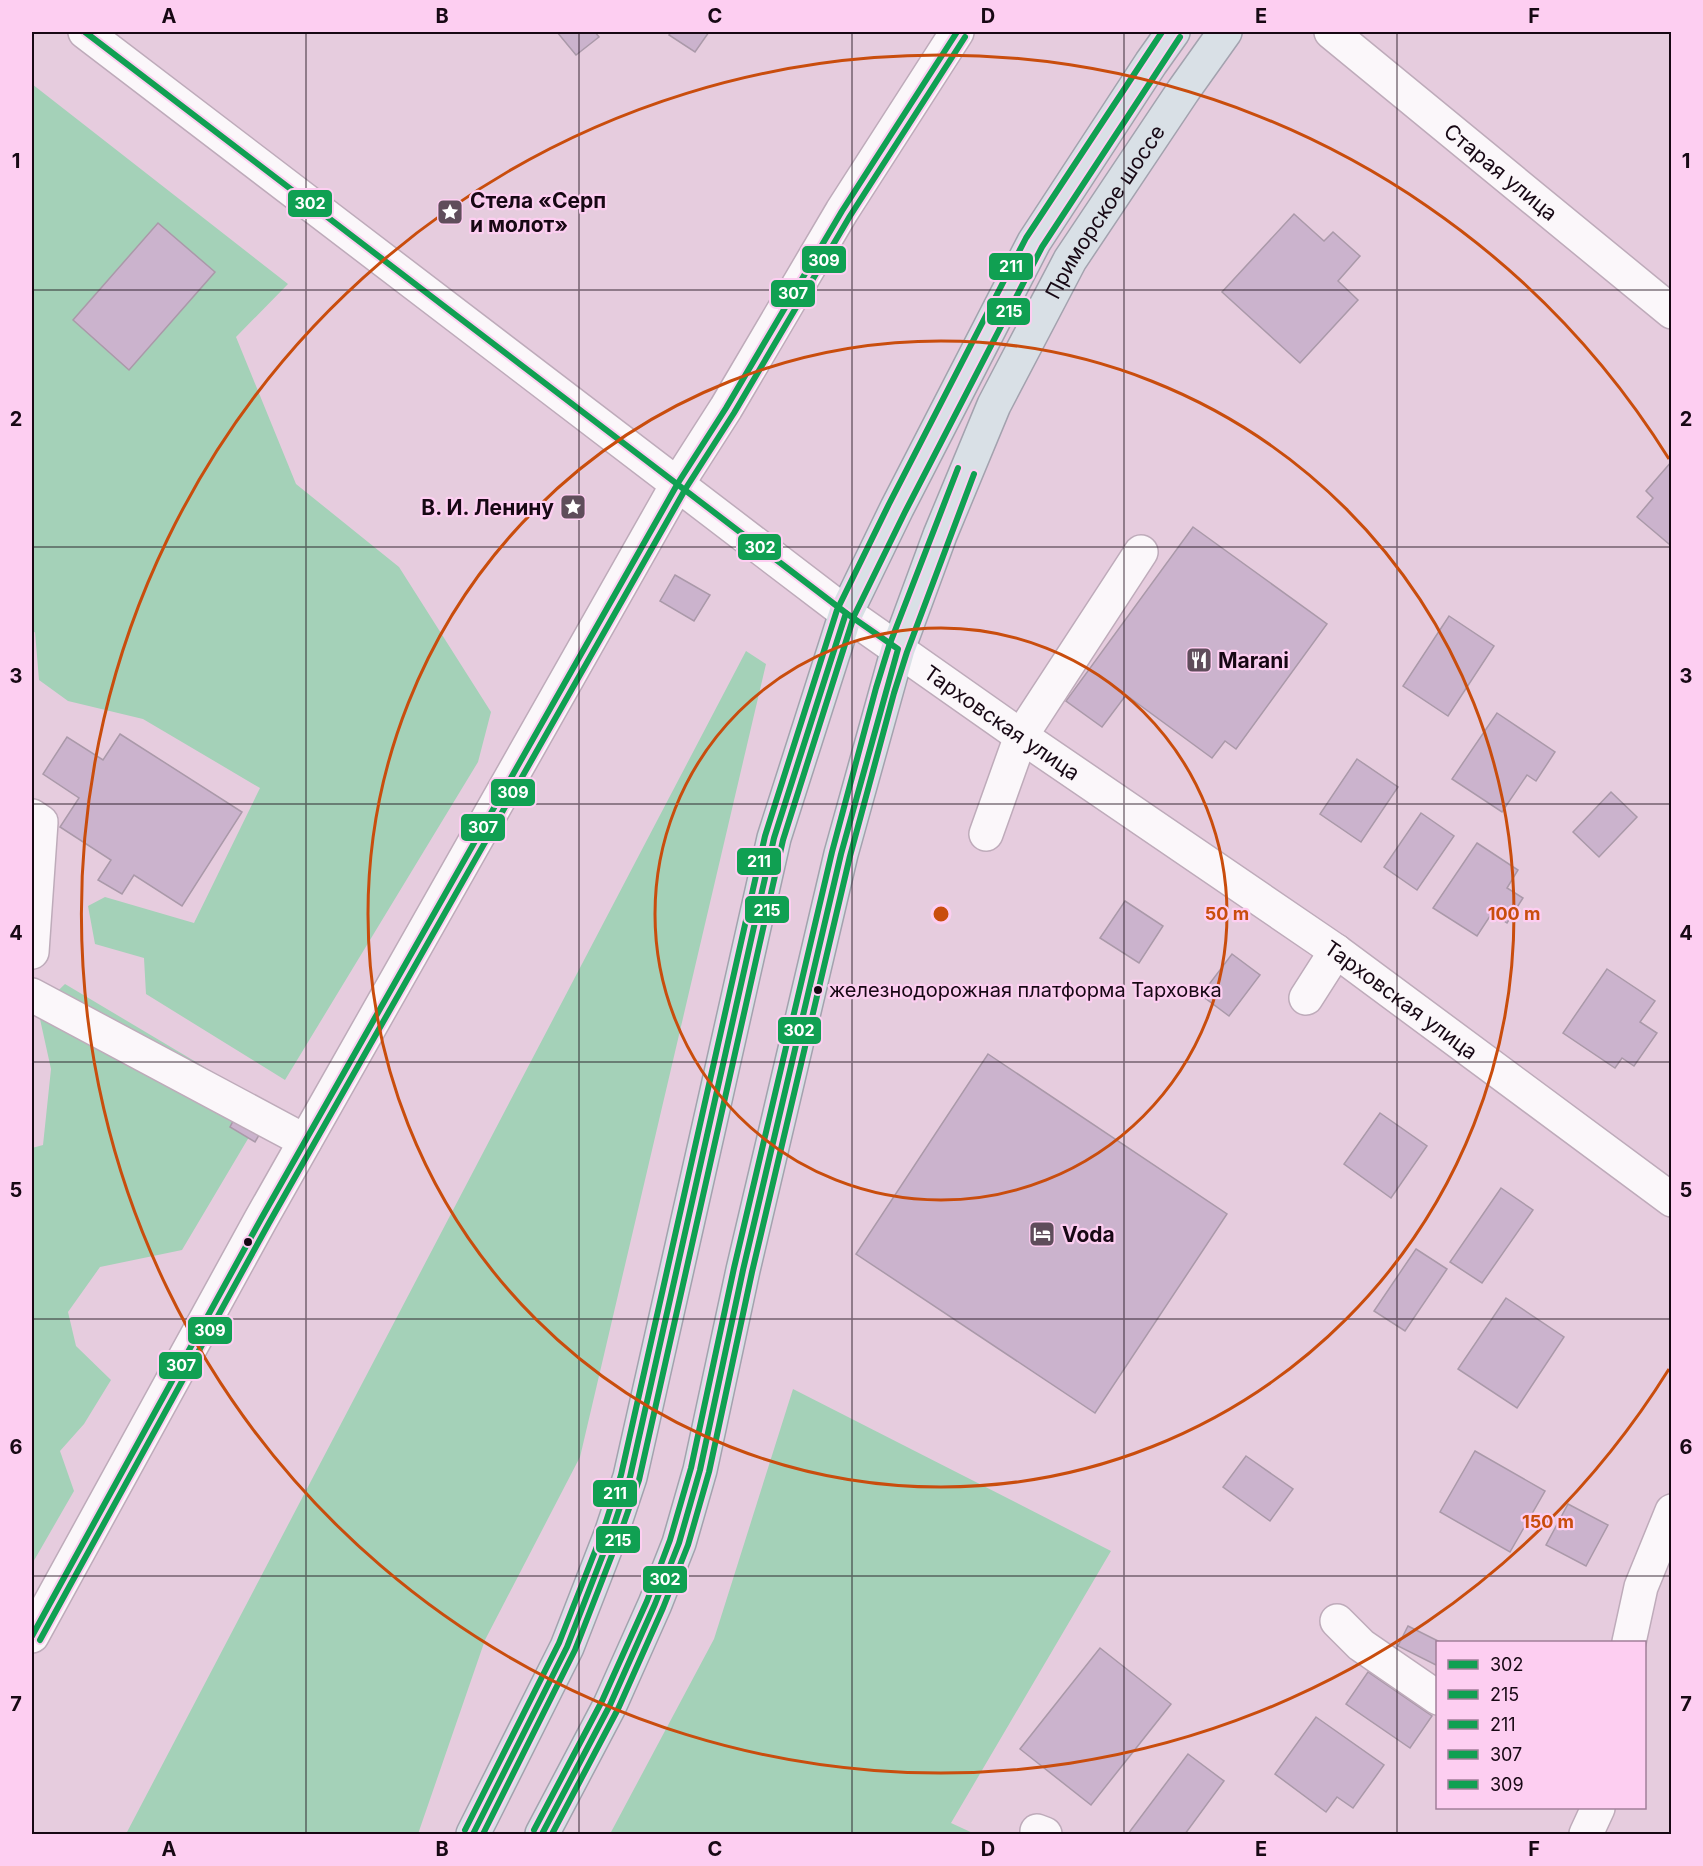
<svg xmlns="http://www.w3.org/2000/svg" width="1703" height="1866" font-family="Inter,sans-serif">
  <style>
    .green { fill: #a4d1b8 }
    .building { fill: #cbb3cd; stroke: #aa99a9; stroke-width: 1.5 }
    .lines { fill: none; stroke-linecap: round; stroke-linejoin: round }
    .minor-casing { stroke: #beabba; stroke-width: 36 }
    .highway-casing { stroke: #a3a2ae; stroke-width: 36 }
    .minor { stroke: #fbf7fa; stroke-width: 33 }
    .highway { stroke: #d9e0e6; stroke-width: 33 }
    .bus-1-casing { stroke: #fdcef1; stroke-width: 10 }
    .bus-2-casing { stroke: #fdcef1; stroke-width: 10 }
    .bus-3-casing { stroke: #fdcef1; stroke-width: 10 }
    .bus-4-casing { stroke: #fdcef1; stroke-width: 10 }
    .bus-5-casing { stroke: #fdcef1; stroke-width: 10 }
    .bus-1 { stroke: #10a052; stroke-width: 6 }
    .bus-2 { stroke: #10a052; stroke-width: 6 }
    .bus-3 { stroke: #10a052; stroke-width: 6 }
    .bus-4 { stroke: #10a052; stroke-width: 6 }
    .bus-5 { stroke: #10a052; stroke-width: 6 }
    .grid { fill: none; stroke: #170814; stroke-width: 1.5; stroke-opacity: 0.55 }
    .ring { fill: none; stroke: #c94d0d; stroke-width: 3 }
    .bus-dot { fill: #170814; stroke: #fdcef1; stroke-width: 2 }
    .labels { text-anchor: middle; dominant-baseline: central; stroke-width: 4.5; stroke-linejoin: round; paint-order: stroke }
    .bus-label { font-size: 20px; fill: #170814; stroke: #fdcef1; text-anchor: start }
    .street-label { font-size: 21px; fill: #170814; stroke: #fdcef1 }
    .poi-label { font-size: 21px; font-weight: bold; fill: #170814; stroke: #fdcef1; text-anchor: start }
    .centre { fill: #c94d0d; stroke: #fdcef1; stroke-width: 3 }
    .ring-label { font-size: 18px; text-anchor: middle; font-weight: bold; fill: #c94d0d; stroke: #fdcef1; stroke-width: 4.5; stroke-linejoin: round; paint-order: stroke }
    .line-badge { stroke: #fdcef1; stroke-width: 2 }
    .badge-label { font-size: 16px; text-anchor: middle; font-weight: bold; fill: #fff }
    .neatline { fill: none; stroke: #170814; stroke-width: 2 }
    .grid-label { font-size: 20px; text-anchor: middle; font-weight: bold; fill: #170814 }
  </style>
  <rect width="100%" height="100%" fill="#e6ccde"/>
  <g class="green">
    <path d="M32,84L288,284L236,337L296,484L399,567L491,712L478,762L285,1080L146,994L144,958L95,944L88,906L105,897L194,923L260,788L143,719L68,701L39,680L35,632L32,633Z"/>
    <path d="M746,651L766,664L580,1457L485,1640L418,1834H126Z"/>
    <path d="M65,984L268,1105L182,1250L100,1267L68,1312L76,1346L111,1380L84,1424L60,1451L74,1491L32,1564V1148L43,1145L51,1069L38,1010Z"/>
    <path d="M793,1389L1111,1551L951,1823L975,1834H610L714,1639Z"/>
  </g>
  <g class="building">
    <path d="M557,32H595L599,37L576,55Z"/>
    <path d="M671,32H709L695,52L669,35Z"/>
    <path d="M1294,214L1324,241L1333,232L1360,256L1338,281L1358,300L1300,363L1222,292Z"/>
    <path d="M158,223L215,272L129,370L73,320Z"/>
    <path d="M1672,461V541L1669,544L1637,517L1653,498L1646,491Z"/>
    <path d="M1193,527L1327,624L1236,749L1225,741L1212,758L1126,695L1102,727L1066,701Z"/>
    <path d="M675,575L710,595L694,621L660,601Z"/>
    <path d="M1449,616L1494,646L1448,716L1403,686Z"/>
    <path d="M1497,713L1555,752L1536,781L1527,775L1502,812L1452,779Z"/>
    <path d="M120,734L242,812L182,906L134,875L122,894L98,880L111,860L60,827L79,798L43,774L67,737L103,760Z"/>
    <path d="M1357,759L1398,787L1361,842L1320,814Z"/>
    <path d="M1611,792L1637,817L1599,857L1573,832Z"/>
    <path d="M1421,813L1454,836L1417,890L1384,867Z"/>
    <path d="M1477,843L1518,870L1507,888L1523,898L1507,923L1492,913L1477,936L1433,908Z"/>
    <path d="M1125,901L1163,926L1139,963L1100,938Z"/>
    <path d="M1232,954L1260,975L1229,1016L1201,995Z"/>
    <path d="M1607,969L1655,1001L1640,1022L1657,1033L1634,1066L1622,1058L1615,1068L1563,1033Z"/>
    <path d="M988,1054L1227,1214L1095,1413L856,1254Z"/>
    <path d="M239,1110L265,1125L255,1142L230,1127Z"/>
    <path d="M1380,1113L1427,1146L1391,1198L1344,1164Z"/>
    <path d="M1501,1188L1533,1210L1482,1283L1450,1262Z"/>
    <path d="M1416,1249L1447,1269L1405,1331L1374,1311Z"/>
    <path d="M1506,1298L1564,1337L1517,1408L1458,1369Z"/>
    <path d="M1475,1451L1545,1491L1510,1552L1440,1512Z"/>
    <path d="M1246,1456L1293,1489L1270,1521L1223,1487Z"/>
    <path d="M1568,1504L1608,1525L1586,1566L1546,1545Z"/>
    <path d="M1408,1626L1440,1642H1438V1666L1398,1646Z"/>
    <path d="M1100,1648L1171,1704L1091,1805L1020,1749Z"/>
    <path d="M1368,1672L1432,1716L1410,1748L1346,1704Z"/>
    <path d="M1316,1717L1384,1765L1353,1808L1337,1797L1326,1812L1275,1774Z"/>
    <path d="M1188,1754L1224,1781L1185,1834H1128Z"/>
  </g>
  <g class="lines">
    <defs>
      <g id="minor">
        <path id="s1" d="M85,32L846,613L1021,736L1336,951L1672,1200"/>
        <path id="s2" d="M1331,32L1672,312"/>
        <path d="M32,816L41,822L32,952"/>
        <path d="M986,834L1021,736L1141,552"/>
        <path d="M32,995L305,1141"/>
        <path d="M1306,998L1336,951"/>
        <path d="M1337,1621L1361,1645L1438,1698"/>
        <path d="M32,1636L261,1219L678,483L726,408L842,211L957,32"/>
        <path d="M1629,1642L1641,1587L1672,1511"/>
        <path d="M1037,1831L1045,1834"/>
        <path d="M1586,1834L1598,1808"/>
      </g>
      <g id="highway">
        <path d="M473,1834L567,1647L611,1534L630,1477L774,838L846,613L897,508L1034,242L1151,63L1173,32"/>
        <path id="s3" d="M542,1834L610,1705L655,1604L679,1543L700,1470L743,1270L841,854L898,649L940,535L994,405L1070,260L1183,91L1225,32"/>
      </g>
    </defs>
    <use href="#minor" class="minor-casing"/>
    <use href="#highway" class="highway-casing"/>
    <use href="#minor" class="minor"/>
    <use href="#highway" class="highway"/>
    <defs>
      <g id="bus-1">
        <path d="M85,32L846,613L898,649L841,854L743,1270L700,1470L679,1543L655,1604L610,1705L542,1834"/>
        <path d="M473,1834L567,1647L611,1534L630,1477L774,838L846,613"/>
      </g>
      <g id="bus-2">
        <path d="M483,1834L575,1650L619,1537L639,1480L783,840L854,616L905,512L1042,247L1180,37"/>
        <path d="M552,1834L618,1709L663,1608L688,1545L709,1472L752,1272L850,856L894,693L907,652L974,474"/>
      </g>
      <g id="bus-3">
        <path d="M465,1830L559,1643L603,1531L621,1475L765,836L837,610L889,504L1026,238L1162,32"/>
        <path d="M534,1830L602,1701L647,1601L670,1540L691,1468L734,1268L832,852L876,688L889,646L958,468"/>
      </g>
      <path id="bus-4" d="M32,1636L261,1219L678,483L726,408L842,211L957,32"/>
      <path id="bus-5" d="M40,1640L269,1223L686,488L734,413L850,216L965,37"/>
    </defs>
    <use href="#bus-1" class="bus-1-casing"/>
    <use href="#bus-2" class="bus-2-casing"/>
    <use href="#bus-3" class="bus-3-casing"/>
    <use href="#bus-4" class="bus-4-casing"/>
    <use href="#bus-5" class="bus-5-casing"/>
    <use href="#bus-1" class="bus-1"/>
    <use href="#bus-2" class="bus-2"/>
    <use href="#bus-3" class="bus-3"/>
    <use href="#bus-4" class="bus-4"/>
    <use href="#bus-5" class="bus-5"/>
  </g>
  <path class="grid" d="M306,32V1834M579,32V1834M852,32V1834M1124,32V1834M1397,32V1834M32,290H1672M32,547H1672M32,804H1672M32,1062H1672M32,1319H1672M32,1576H1672"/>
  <g class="ring">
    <circle cx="941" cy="914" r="286"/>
    <circle cx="941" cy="914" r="573"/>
    <path d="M1669 1369A859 859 0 1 1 1669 459"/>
  </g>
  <defs>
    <symbol id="sight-square" viewBox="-11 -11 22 22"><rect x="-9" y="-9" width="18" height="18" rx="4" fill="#5f4d5b" stroke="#fdcef1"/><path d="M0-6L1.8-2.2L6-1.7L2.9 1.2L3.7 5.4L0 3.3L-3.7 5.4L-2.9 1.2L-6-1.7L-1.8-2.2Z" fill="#fff"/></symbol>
    <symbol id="restaurant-square" viewBox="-11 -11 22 22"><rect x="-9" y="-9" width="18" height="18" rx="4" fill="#5f4d5b" stroke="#fdcef1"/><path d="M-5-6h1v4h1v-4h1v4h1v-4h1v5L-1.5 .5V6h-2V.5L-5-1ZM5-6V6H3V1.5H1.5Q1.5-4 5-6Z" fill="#fff"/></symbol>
    <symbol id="hotel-square" viewBox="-11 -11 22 22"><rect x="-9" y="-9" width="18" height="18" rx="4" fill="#5f4d5b" stroke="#fdcef1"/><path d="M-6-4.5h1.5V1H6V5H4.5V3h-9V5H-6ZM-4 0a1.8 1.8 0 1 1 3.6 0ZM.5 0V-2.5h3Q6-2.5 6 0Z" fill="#fff"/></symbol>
  </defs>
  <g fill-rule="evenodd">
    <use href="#sight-square" x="435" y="197" width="30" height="30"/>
    <use href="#sight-square" x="558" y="492" width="30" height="30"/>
    <use href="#restaurant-square" x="1184" y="645" width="30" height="30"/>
    <use href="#hotel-square" x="1027" y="1219" width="30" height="30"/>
  </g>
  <g class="bus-dot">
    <circle cx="818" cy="990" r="5"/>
    <circle cx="248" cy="1242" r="5"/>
  </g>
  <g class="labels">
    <g class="bus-label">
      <text x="829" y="990">железнодорожная платформа Тарховка</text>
    </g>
    <g class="street-label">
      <text stroke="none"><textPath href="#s2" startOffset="220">Старая улица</textPath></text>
      <text stroke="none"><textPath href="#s3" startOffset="1728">Приморское шоссе</textPath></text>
      <text stroke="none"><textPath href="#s1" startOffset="1148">Тарховская улица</textPath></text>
      <text stroke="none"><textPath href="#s1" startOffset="1634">Тарховская улица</textPath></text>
    </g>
    <g class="poi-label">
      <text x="470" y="200">Стела «Серп<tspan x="470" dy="24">и молот»</tspan></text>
      <text x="554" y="507" text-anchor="end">В. И. Ленину</text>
      <text x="1218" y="660">Marani</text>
      <text x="1062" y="1234">Voda</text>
    </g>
  </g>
  <circle cx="941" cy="914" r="9" class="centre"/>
  <g class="ring-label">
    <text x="1227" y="920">50 m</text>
    <text x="1514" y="920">100 m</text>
    <text x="1548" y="1528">150 m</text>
  </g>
  <g class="line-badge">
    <rect x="287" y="189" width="46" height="29" rx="6" fill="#10a052"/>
    <rect x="801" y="245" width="46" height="29" rx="6" fill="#10a052"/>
    <rect x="988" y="252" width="46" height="29" rx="6" fill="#10a052"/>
    <rect x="770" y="279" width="46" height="29" rx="6" fill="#10a052"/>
    <rect x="986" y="297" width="45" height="29" rx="6" fill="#10a052"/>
    <rect x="737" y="533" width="45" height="28" rx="6" fill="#10a052"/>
    <rect x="490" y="778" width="46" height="29" rx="6" fill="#10a052"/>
    <rect x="460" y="813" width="46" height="29" rx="6" fill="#10a052"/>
    <rect x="736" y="847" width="46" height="29" rx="6" fill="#10a052"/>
    <rect x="744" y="895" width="46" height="29" rx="6" fill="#10a052"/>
    <rect x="777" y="1016" width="45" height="29" rx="6" fill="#10a052"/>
    <rect x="187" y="1316" width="46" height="29" rx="6" fill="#10a052"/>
    <rect x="158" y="1351" width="45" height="29" rx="6" fill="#10a052"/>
    <rect x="592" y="1479" width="46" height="29" rx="6" fill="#10a052"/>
    <rect x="595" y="1525" width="46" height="29" rx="6" fill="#10a052"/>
    <rect x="642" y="1565" width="46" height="29" rx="6" fill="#10a052"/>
  </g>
  <g class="badge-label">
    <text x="310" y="209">302</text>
    <text x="824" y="266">309</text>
    <text x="1011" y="272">211</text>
    <text x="793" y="299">307</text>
    <text x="1009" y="317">215</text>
    <text x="760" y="553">302</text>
    <text x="513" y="798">309</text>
    <text x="483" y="833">307</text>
    <text x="759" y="867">211</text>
    <text x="767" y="916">215</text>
    <text x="799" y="1036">302</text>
    <text x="210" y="1336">309</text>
    <text x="181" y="1371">307</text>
    <text x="615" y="1499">211</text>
    <text x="618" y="1546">215</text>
    <text x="665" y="1585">302</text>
  </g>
  <rect width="1703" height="1866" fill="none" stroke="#fdcef1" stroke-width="66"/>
  <rect x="1436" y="1641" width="210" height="168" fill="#fdcef1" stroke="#a17f99" stroke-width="1.5"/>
  <rect x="1448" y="1660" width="30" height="9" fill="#10a052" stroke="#a17f99" stroke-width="1.5"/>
  <text x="1490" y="1671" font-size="18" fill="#170814">302</text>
  <rect x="1448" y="1690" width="30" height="9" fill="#10a052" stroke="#a17f99" stroke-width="1.5"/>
  <text x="1490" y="1701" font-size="18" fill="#170814">215</text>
  <rect x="1448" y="1720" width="30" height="9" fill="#10a052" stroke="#a17f99" stroke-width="1.5"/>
  <text x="1490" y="1731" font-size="18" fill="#170814">211</text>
  <rect x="1448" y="1750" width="30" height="9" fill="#10a052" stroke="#a17f99" stroke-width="1.5"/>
  <text x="1490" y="1761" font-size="18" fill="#170814">307</text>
  <rect x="1448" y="1780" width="30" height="9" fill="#10a052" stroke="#a17f99" stroke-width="1.5"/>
  <text x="1490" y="1791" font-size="18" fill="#170814">309</text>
  <rect x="33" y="33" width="1637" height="1800" class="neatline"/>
  <g class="grid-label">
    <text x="169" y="23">A</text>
    <text x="442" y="23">B</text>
    <text x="715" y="23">C</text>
    <text x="988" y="23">D</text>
    <text x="1261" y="23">E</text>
    <text x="1534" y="23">F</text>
    <text x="16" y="168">1</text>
    <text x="1686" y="168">1</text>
    <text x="16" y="426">2</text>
    <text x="1686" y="426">2</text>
    <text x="16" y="683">3</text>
    <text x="1686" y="683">3</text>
    <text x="16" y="940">4</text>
    <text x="1686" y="940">4</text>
    <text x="16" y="1197">5</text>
    <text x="1686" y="1197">5</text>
    <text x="16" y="1454">6</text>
    <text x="1686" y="1454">6</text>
    <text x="16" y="1711">7</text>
    <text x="1686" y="1711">7</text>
    <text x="169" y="1856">A</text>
    <text x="442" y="1856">B</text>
    <text x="715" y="1856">C</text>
    <text x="988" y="1856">D</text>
    <text x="1261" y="1856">E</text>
    <text x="1534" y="1856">F</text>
  </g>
</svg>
